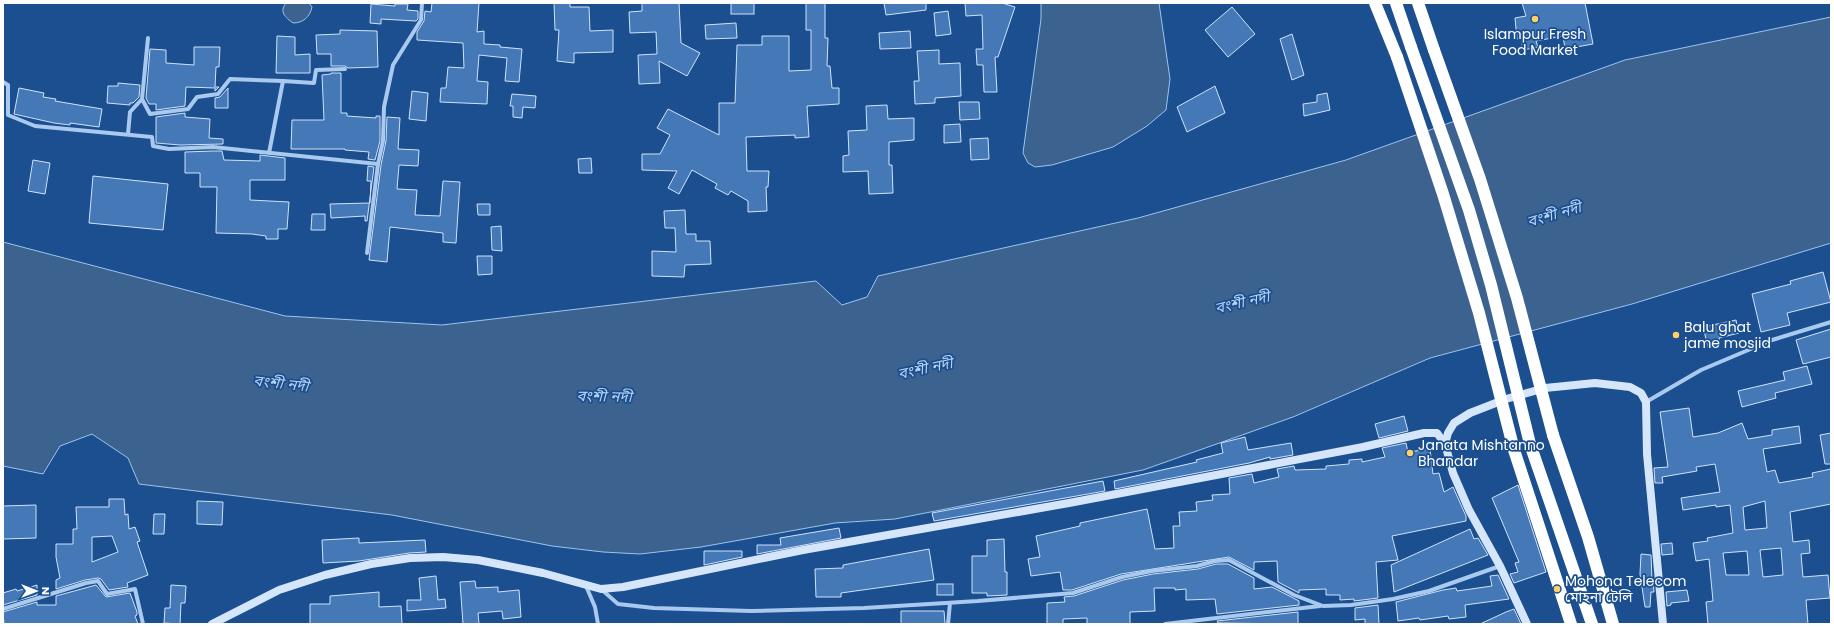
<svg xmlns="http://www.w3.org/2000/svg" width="1834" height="627" font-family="Poppins,'Noto Sans Bengali',sans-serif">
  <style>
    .water { fill: #3c6290; stroke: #9cc4f0 }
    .building { fill: #4478b7; stroke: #cfe3fa; fill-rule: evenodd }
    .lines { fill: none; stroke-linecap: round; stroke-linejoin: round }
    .street { stroke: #a9c9ee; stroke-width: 4 }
    .secondary { stroke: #d6e6fa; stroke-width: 8 }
    .highway { stroke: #fff; stroke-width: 12 }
    .highway-bridge { stroke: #fff; stroke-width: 12 }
    .poi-dot { fill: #ffd166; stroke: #1b4f8f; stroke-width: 1.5 }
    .labels { text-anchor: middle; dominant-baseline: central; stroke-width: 3.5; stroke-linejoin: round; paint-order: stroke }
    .poi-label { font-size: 14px; fill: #fff; stroke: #1b4f8f; text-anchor: start }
    .water-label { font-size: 15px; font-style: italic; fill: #b5d3f5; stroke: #1b4f8f }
  </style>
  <rect width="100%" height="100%" fill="#1b4f8f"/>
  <g class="water">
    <path d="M286,3H309L312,7C310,17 303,23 293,23C285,17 279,12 286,3Z"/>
    <path d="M1041,3H1159L1170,79L1166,110L1147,126L1113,147L1052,165L1035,167L1028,163L1023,153L1041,19Z"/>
    <path d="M1831,17V243L1632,304L1430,358L1293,417L1143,470L895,519L835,523L701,547L640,554L603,552L552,546L392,515L139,484L128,458L92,434L60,446L43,474L3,466V242L285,316L442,325L816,281L842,305L867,297L878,276L1138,218L1346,160L1625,60Z"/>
  </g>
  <g class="building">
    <path d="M432,3H479L477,32L484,31V44L500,45V47L522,49L519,82L505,81L507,58L479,55L477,81L488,82L487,104L440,102L441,88H446L448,67L464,68L463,43L417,40V32L424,21L425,11L431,12Z"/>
    <path d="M554,3H570V7H589L590,31L613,30V52L574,53V63L557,61L559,30H555Z"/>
    <path d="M642,3H679L681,43L700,53L687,76L659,61L660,83L639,84L638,55L657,54L656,32L630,33L629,12L642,11Z"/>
    <rect x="731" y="3" width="23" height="11"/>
    <path d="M806,3H825V38H828L827,66H830L832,88H839V104L807,106L809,137L795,138V135L746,137L747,171H769L768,187H766L767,211L748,212V201L731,191L728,195L715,188L717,184L692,170L679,194L668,188L677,171L642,170V154H660L670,135L657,128L668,109L719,135V103H735L737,45H762V36H789V71L811,70V30H806Z"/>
    <path d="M884,3H926V10L886,15Z"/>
    <path d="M965,3H1002L1015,7L998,57H995L997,92H984L983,65H977L976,49H983L982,15L966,16Z"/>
    <path d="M1522,3H1585L1593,44L1565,49L1563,36L1536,41L1538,47L1523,50L1521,38L1517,39L1515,18L1526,16Z"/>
    <path d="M371,4L395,6V4H408L407,10L418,11V19L416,21L381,19V24L370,23Z"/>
    <path d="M1232,7L1255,34L1228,57L1205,30Z"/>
    <path d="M948,11L951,34L936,36L934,13Z"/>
    <path d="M736,23L737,38L706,39L705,25Z"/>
    <path d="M340,30L377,31L378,67L348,68L345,66H331V54H317L316,35L340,34Z"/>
    <path d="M910,31L911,48L880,49L879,33Z"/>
    <path d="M1292,34L1304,75L1292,80L1280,39Z"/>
    <path d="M277,36L295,37V55L310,54V73H276Z"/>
    <path d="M194,47H220L219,67H216L215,87H219L215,91V88L186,87L185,106L156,110V104H149L146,98L150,49L166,50V63L194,65Z"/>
    <path d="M939,50V64L960,63L961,96L935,98V103L915,104L914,81H919L917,51Z"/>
    <path d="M331,73H341V113H347V116L376,118V116H380V141L375,160L368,159L369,152L345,150V149H291L292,120H324L322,75L331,74Z"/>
    <path d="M118,83L140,85L139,97L133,103H130V105L107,103L108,86H118Z"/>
    <path d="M1215,86L1225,113L1187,132L1177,107Z"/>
    <path d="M19,88L44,93L43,97L56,99L55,101L102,109L99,127L70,123V125L54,123L14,114Z"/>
    <path d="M228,88V108H215V98L220,97Z"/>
    <path d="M412,91L428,93L426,121L409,119Z"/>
    <path d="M1327,93L1330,110L1304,116L1303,104L1317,102V95Z"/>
    <path d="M512,94L536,96L535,108L523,107L522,118L513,117V106H510Z"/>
    <path d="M959,102H979L980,119L960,120Z"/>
    <path d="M887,105L888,119L914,118V140L889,142V165H892L893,193L869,194L868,171L843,172V156L849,155L848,131L867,130L866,106Z"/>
    <path d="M185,113V117L210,119L209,138L223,139V144L180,145L156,143V117Z"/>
    <path d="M387,117L400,118L398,149L419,150L418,166L399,165L397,189L417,190L415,215L440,216L443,181L460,182L456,243L443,242V233L390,227L387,262L369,260L381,165L386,141Z"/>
    <path d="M960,124L961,142L944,143V125Z"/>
    <path d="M988,138L989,159L971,160L970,139Z"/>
    <path d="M213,151H222L224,160L260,161V155L285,158V180H250V200L289,202L287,229H278V239H266V236L252,234L216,233L217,187H200V173H185V152Z"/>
    <path d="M591,158L592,173H579L578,159Z"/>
    <path d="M33,160L50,163L45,194L28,191Z"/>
    <path d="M368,166L374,167L367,221H365V216L331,218L330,204L370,203L371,181H367Z"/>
    <path d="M93,176L168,184L163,230L89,223Z"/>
    <path d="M477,204H490V215H478Z"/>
    <path d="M685,210L686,234H696V241H710L711,264L685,265L684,277L652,276V251L676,252L675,228H665L664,211Z"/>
    <path d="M312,214H325V230H311Z"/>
    <path d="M501,226L502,251L492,250L491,227Z"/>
    <path d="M477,256H492V274L478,275Z"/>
    <path d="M1823,272L1831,302L1787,313L1790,325L1761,332L1752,294L1791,284L1790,281Z"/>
    <path d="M1736,320L1739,333L1719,338L1720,344L1708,347L1703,327Z"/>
    <path d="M1831,329V357L1803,364L1796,340Z"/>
    <path d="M1807,366L1812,384L1775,393L1776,398L1742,407L1738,391L1785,380L1783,372Z"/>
    <path d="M1689,408L1693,437L1718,433L1742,423L1748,439L1772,435V430L1799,426L1801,443L1763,449L1767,472L1775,470L1779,483L1813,477L1812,473L1831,469V504L1790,512L1793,542L1809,540L1810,553L1801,554L1803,577L1828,575L1830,598L1806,600L1808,624H1708L1706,602L1713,601L1709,559L1696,561L1693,543L1708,541L1707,538L1733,533L1730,505L1716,507V505L1683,510L1681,498L1720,492L1715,464L1696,467L1697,471L1662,477L1663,483H1655L1654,468L1668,467L1660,412ZM1765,501L1767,528L1745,530L1743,507ZM1781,548L1783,575L1763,577L1760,550ZM1747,551L1749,575H1726L1723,553Z"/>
    <path d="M1404,416L1408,431L1379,438L1375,424Z"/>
    <path d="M1831,433V464H1825L1820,435Z"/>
    <path d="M1245,437L1248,450L1291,443L1293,455L1270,459V457L1249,463L1115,489L1114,481L1197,462L1196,460L1223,453L1221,443Z"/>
    <path d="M1406,443L1408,452L1430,449L1433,474L1439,473L1444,492L1453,487L1466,516V521L1392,536L1398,560L1376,562L1378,598L1354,601V599L1340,600V595H1326V589L1299,590V593L1278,582L1277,561L1254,562V570L1229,557L1121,574L1072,590H1063L1060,572L1031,576L1028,559L1040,557L1036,536L1080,526V523L1147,509L1155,549L1174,548L1173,526H1180L1179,512L1197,511L1196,502L1213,500L1212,495L1230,494L1229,478L1252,474L1254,483L1279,477L1277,469L1294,466L1295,470L1326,469V466L1349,464V460L1362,459V462L1385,457L1382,448Z"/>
    <path d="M1103,481L1105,491L934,521L932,513Z"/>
    <path d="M1518,485L1546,572L1514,583L1510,574L1518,572L1515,563L1519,562L1492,498Z"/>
    <path d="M109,499H124L125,515L128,514L129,529L135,527L140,541L137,542L148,575L127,583L128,587L109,590L101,579L98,578L85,580L56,589V580L60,578L56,557V544H73V529H77L76,507H109ZM112,536L118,552L92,562V537Z"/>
    <path d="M197,501L223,502L222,525L197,524Z"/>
    <path d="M36,505V538L3,539V506Z"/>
    <path d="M154,514H165L164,534H153Z"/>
    <path d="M839,528L841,538L757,554V545H781L780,538Z"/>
    <path d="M1470,529L1474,539L1478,538L1488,555L1394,592L1391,565Z"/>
    <path d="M359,538V543L425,540L426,552L409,553L359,561L323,563L322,540Z"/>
    <path d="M1004,539L1005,572H1007V595L987,596V593H972V556H987V540Z"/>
    <path d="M1672,543L1673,554L1662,555L1661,544Z"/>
    <path d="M929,549L934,580L841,593V597H816L815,569L843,568V565Z"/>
    <path d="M704,551H742V557L704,565Z"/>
    <path d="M1641,554L1651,555L1652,581H1653L1654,592H1651L1650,607H1645L1640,574Z"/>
    <path d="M1216,564H1228L1254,578V589L1272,587L1299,601V605L1217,614L1215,599L1186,600V589L1175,590V588H1154L1155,611L1130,612V624H1087V618L1063,619V624H1047V603L1065,602L1064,597L1074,596L1123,580L1153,574L1198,569Z"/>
    <path d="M1498,575L1509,599L1465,605L1466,617L1449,619L1448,616L1420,620L1419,618L1398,621L1396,602L1443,590L1456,588L1457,591L1492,586L1490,576Z"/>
    <path d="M436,576L438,600L445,599L446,608L407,611V600H421L419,578Z"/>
    <path d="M475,581L476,588L498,587V592L519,590L521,617L503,619L502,611L478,613L479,624H463L460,582Z"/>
    <rect x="937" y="584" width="16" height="11"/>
    <path d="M37,585V595L3,605V593L16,589L17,591Z"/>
    <path d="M96,585L106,597L130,593L137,612V615L135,616L138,624H4L3,612L37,602V605H56V596Z"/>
    <path d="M171,585L186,586L185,603H181L180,624L164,623L165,608H170Z"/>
    <path d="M1687,590L1689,601L1671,603V605L1667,606L1666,592Z"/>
    <path d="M379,592V607L401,606L402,624H310V604H330V596Z"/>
    <path d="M1378,605L1379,624H1365V619L1355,620V608Z"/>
    <path d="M1514,609L1521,624H1480L1506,612Z"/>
    <path d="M901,611H944L945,624H901Z"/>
    <path d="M1298,612V624L1218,623L1217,621Z"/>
  </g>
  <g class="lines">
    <g class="street">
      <path d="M3,82L8,85V115L35,126L152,137L153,146L169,149L213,147L378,164"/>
      <path d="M142,99L148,38"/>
      <path d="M128,134L130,112L142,99L150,114L188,109L197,97L218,94L230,79L283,81"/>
      <path d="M269,153L283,81L314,83L316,70L345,69"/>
      <path d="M367,253L378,164L383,141L384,107L393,65L421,20L422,3"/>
      <path d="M1646,402L1701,370L1772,340L1831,322"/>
      <path d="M586,586L595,607L598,624"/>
      <path d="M601,589L618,604L654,608L751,611L864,608L978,601L1073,593L1122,577L1152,571L1197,566L1215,561L1229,560L1294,595L1323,606L1351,605L1393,599L1429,591L1500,566"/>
      <path d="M3,609L86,583L98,581L107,594L135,589L143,624"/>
      <path d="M948,624L950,603"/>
      <path d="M1165,624L1320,606"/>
    </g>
    <g class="secondary">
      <path d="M212,624L279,590L325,575L371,564L410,558L443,557L478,560L543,573L601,589L623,587L803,550L1069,503L1363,447L1424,433H1437L1445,444"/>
      <path d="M1527,624L1500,566L1469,510L1453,473L1445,444L1448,433L1454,423L1470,413L1506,399L1545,388L1595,383L1630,387L1641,393L1646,402L1647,454L1663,624"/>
    </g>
    <g class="highway">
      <path d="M1375,3L1397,57"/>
      <path d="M1396,3L1411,47"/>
      <path d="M1418,3L1434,50"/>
      <path d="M1553,435L1588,537L1613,624"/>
      <path d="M1530,444L1592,624"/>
      <path d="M1514,450L1571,624"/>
    </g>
    <g class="highway-bridge">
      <path d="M1411,47L1469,210L1491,285L1530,444"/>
      <path d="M1434,50L1480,179L1517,298L1553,435"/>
      <path d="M1397,57L1443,194L1479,313L1514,450"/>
    </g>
  </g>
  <g class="poi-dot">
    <circle cx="1535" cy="19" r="4"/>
    <circle cx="1676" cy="335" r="4"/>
    <circle cx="1410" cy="453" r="4"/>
    <circle cx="1557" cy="589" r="4"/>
  </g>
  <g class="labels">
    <g class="poi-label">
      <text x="1535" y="34" text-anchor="middle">Islampur Fresh<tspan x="1535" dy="16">Food Market</tspan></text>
      <text x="1684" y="327">Balu ghat<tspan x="1684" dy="16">jame mosjid</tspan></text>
      <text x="1418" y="445">Janata Mishtanno<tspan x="1418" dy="16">Bhandar</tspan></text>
      <text x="1565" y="581">Mohona Telecom<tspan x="1565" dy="16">মোহনা টেলি</tspan></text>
    </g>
    <g class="water-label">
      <text transform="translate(1554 214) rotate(-16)">বংশী নদী</text>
      <text transform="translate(1242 302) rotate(-13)">বংশী নদী</text>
      <text transform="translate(925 368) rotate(-12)">বংশী নদী</text>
      <text transform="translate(281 383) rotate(6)">বংশী নদী</text>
      <text transform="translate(604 396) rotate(1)">বংশী নদী</text>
    </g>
  </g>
  <rect width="1834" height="627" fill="none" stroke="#ffffff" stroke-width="8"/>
  <g transform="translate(36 591) rotate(90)" stroke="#1b4f8f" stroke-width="3" paint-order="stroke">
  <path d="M0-3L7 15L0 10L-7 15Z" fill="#ffffff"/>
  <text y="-6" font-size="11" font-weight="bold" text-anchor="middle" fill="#ffffff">N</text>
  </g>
</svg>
